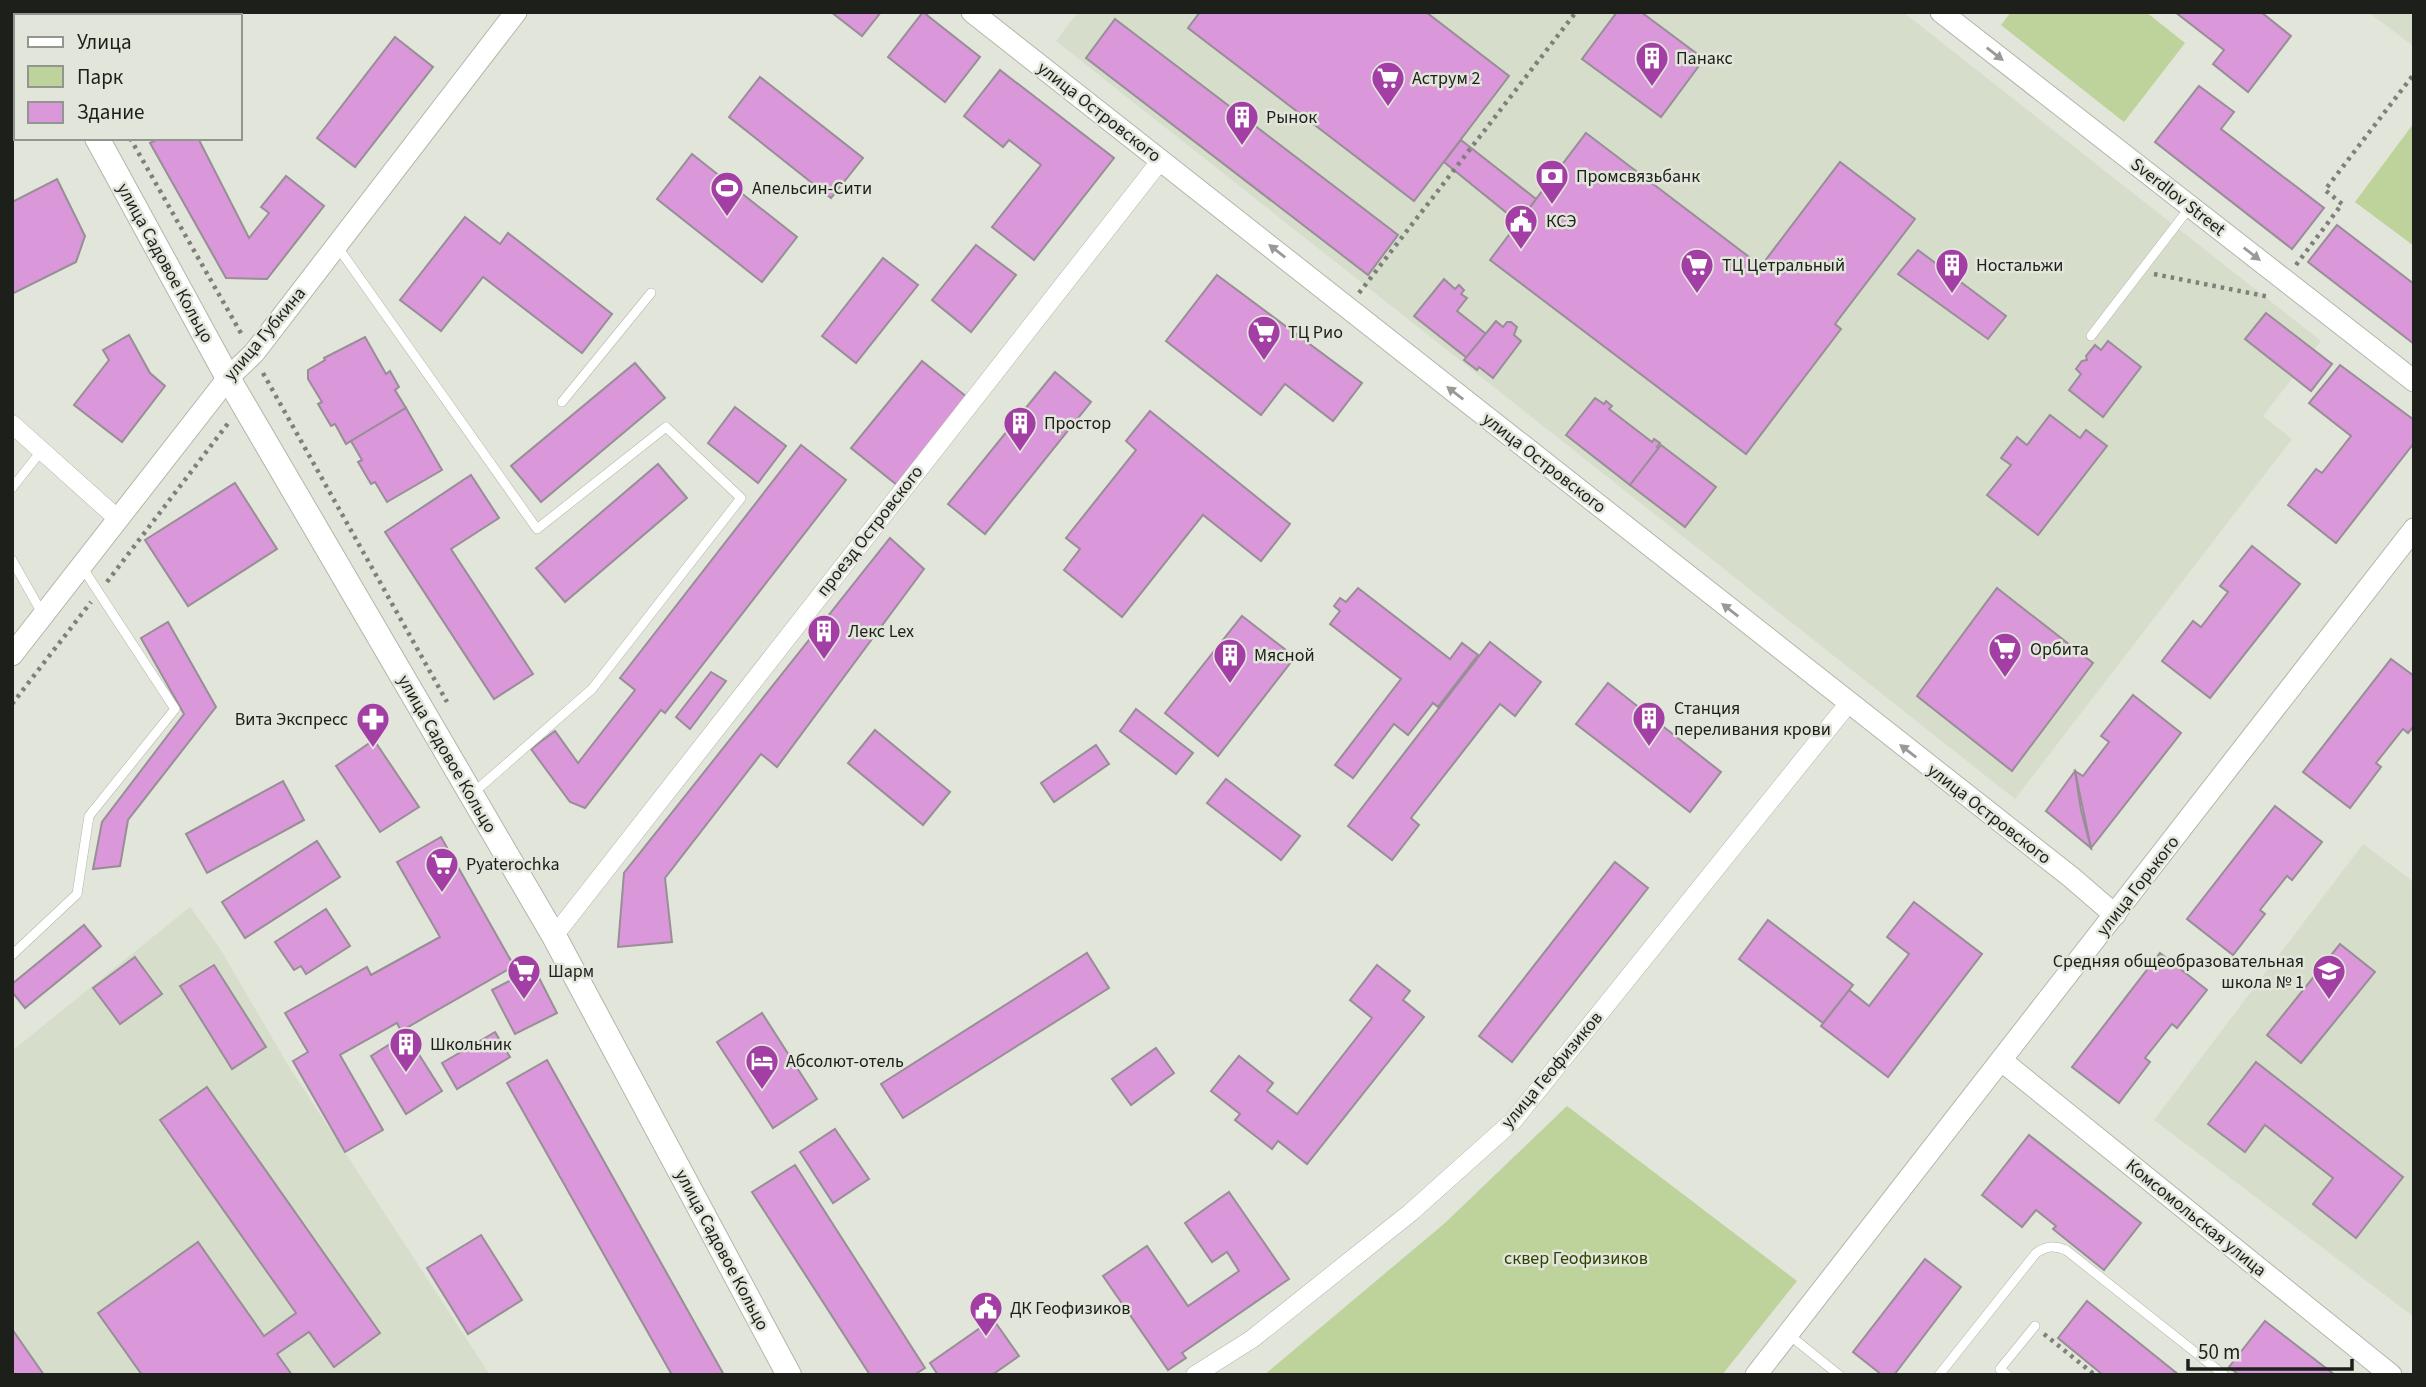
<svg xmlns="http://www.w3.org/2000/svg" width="2426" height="1387" font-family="'Source Sans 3',sans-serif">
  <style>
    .built { fill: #d6decb }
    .green { fill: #bed29b }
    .building { fill: #da97d9; stroke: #978e96; stroke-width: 2 }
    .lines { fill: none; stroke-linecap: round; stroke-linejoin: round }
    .service-casing { stroke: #b1b6ab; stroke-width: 10 }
    .minor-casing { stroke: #b1b6ab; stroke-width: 19 }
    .tertiary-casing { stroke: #b1b6ab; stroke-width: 23 }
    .secondary-casing { stroke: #b1b6ab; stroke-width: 26 }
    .path { stroke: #7e8179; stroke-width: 4.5; stroke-dasharray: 3.5 5; stroke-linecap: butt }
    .service { stroke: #fff; stroke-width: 9 }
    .minor { stroke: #fff; stroke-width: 18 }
    .tertiary { stroke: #fff; stroke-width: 21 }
    .secondary { stroke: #fff; stroke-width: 24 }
    .oneway { fill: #999a98 }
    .labels { text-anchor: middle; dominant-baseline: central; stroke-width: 5; stroke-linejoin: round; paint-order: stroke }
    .poi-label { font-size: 18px; fill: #1d1f1b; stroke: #e1e5da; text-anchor: start }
    .street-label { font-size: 18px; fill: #1d1f1b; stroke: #e1e5da }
    .park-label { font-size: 18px; fill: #314300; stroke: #e1e5da }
  </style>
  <rect width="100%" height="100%" fill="#e1e5da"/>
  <g class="built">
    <path d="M1078,12H1903L2321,341L2263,416L2292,439L2015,799L1056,41Z"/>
    <path d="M2368,12H2414V42L2412,45Z"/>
    <path d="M2363,844L2414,882V1317L2154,1120Z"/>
    <path d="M190,907L219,947L288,1065L490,1375H12V1051Z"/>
  </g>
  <g class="green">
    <path d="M2011,12H2146L2185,43L2124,122L2001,25Z"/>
    <path d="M2414,123V246L2355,202Z"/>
    <path d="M1567,1106L1797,1281L1722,1375H1264L1445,1223Z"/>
  </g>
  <g class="building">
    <path d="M78,12H138L140,16H80Z"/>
    <path d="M831,12H881L862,36Z"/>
    <path d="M923,12L980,57L945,102L888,57Z"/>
    <path d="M1200,12H1426L1509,76L1414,201L1188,28Z"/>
    <path d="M1617,12H1641L1704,59L1661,117L1582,59Z"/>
    <path d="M2175,12H2261L2291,36L2248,92L2213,64L2224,50Z"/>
    <path d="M1115,19L1398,235L1368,275L1086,58Z"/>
    <path d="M395,37L433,67L355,167L317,138Z"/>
    <path d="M1000,70L1114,158L1034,260L992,227L1041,165L1009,140L1003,147L964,116Z"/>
    <path d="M760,77L863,158L831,198L729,117Z"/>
    <path d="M2199,86L2234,112L2221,129L2324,208L2292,249L2155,142Z"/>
    <path d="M1586,133L1761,266L1840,162L1915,219L1835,324L1841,329L1746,454L1490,260Z"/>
    <path d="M160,138H198L249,238L269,213L261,207L286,176L324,206L267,279L226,278L150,143Z"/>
    <path d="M1461,140L1536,199L1518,222L1444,162Z"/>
    <path d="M692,154L797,237L762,282L657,199Z"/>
    <path d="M57,179L85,236L76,262L12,294V202Z"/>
    <path d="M465,217L500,244L508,233L612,314L582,353L483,277L441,331L400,300Z"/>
    <path d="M2337,225L2414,284V344L2308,262Z"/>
    <path d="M976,245L1016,275L971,332L932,300Z"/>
    <path d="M1918,250L2006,316L1988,339L1898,274Z"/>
    <path d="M883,258L918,285L856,363L822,336Z"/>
    <path d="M1217,275L1362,383L1333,421L1285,384L1261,415L1166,341Z"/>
    <path d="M1444,279L1455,289L1459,285L1464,290L1461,294L1467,298L1457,311L1486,334L1467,358L1414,316Z"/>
    <path d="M2266,313L2332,364L2311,391L2245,339Z"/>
    <path d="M1496,321L1503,327L1507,322H1511L1517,327L1514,335L1521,341L1493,378L1479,367L1477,370L1464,360Z"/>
    <path d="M129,335L150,373L165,386L122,442L74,405L109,360L103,350Z"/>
    <path d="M365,337L386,374L390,371L399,387L395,390L406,408L346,444L335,424L331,426L318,404L322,402L308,379V370L325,360L324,358Z"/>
    <path d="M2108,341L2141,367L2103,417L2069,390L2081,374L2076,369L2082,361L2087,360L2086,356L2095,345L2101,350Z"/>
    <path d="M922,361L968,398L897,485L851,448Z"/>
    <path d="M635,363L665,398L541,502L511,466Z"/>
    <path d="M2340,365L2414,420V443L2336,543L2288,505L2316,469L2322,473L2351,436L2309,403Z"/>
    <path d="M1055,372L1091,402L985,534L948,504Z"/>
    <path d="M1595,398L1604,404L1606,401L1612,406L1609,409L1652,442L1654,439L1660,443L1657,447L1659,448L1630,485L1566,435Z"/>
    <path d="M735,407L786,446L758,483L708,443Z"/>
    <path d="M406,408L442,470L387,502L375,482L371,484L358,462L362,460L351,441Z"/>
    <path d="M1150,411L1290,524L1261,561L1203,515L1122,617L1064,570L1080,549L1066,538L1136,450L1126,441Z"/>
    <path d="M2050,415L2080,438L2086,430L2107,446L2038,535L1987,495L2011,465L2001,458L2017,437L2027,445Z"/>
    <path d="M801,445L846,480L665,713L661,710L585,808L570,802L531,749L555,731L578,763L635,690L620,678Z"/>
    <path d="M1661,445L1716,487L1685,527L1630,485Z"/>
    <path d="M658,464L687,498L565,602L536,568Z"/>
    <path d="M471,475L499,518L451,549L533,674L494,699L385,532Z"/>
    <path d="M235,483L277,549L188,606L145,540Z"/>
    <path d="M890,538L924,569L777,767L761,754L665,878L672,942L618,947L624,873Z"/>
    <path d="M2252,546L2300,584L2210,698L2162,661L2193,621L2201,627L2228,592L2220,586Z"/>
    <path d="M1358,588L1450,659L1462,643L1478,655L1438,707L1433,703L1408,735L1394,724L1353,778L1335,765L1401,679L1330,624L1340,611L1334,606L1340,598L1346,602Z"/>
    <path d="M1997,588L2093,663L2012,771L1917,696Z"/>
    <path d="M1242,616L1295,657L1218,756L1165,713Z"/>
    <path d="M168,622L216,707L128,820L120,866L93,869L102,822L184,714L141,638Z"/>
    <path d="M1490,642L1541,682L1515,716L1500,704L1411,818L1419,825L1392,860L1348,826Z"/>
    <path d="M2391,659L2414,676V726L2408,733L2403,729L2376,763L2381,767L2350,808L2303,772Z"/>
    <path d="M711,672L726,681L690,729L676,717Z"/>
    <path d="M1608,683L1721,772L1690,812L1576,724Z"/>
    <path d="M2133,695L2181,733L2091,848L2075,771L2083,776L2109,742L2101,736Z"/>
    <path d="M1136,709L1193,753L1176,774L1120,731Z"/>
    <path d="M875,730L950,792L923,825L848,763Z"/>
    <path d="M374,740L419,807L380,832L336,766Z"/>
    <path d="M1096,745L1109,764L1054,802L1041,783Z"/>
    <path d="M2075,771L2081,810L2091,848L2046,811Z"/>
    <path d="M1226,779L1300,836L1281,860L1207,803Z"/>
    <path d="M283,781L304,820L207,873L186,834Z"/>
    <path d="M2275,806L2322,842L2292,880L2287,876L2260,910L2265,914L2233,955L2187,919Z"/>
    <path d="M441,837L514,966L401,1031L397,1023L340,1055L383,1130L345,1152L293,1061L308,1052L285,1013L367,967L371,975L440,937L397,862Z"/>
    <path d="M317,841L340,877L245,938L222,902Z"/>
    <path d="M1615,862L1648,888L1512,1062L1479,1036Z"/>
    <path d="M1914,902L1982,954L1888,1077L1821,1026L1849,990L1869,1006L1909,954L1887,937Z"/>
    <path d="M326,909L350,946L306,974L301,966L294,970L275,942Z"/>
    <path d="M1768,920L1853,985L1823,1023L1739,959Z"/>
    <path d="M84,925L101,946L25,1008L12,992V984Z"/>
    <path d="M2340,944L2375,972L2301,1063L2267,1035Z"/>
    <path d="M1087,953L1109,988L903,1118L881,1084Z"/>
    <path d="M2160,953L2207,990L2177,1028L2172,1024L2145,1058L2150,1062L2119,1103L2072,1067Z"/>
    <path d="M135,957L162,994L120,1024L93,988Z"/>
    <path d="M214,965L266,1047L232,1069L180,986Z"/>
    <path d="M1377,965L1410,991L1403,1000L1424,1017L1307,1164L1278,1141L1272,1149L1235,1120L1240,1114L1211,1091L1239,1056L1273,1083L1267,1091L1297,1114L1372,1018L1350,1000Z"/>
    <path d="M534,968L557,1013L515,1034L492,990Z"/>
    <path d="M762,1013L817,1099L773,1128L717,1042Z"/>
    <path d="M495,1032L510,1057L457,1089L442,1063Z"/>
    <path d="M406,1034L442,1091L406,1114L371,1056Z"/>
    <path d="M1156,1048L1174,1073L1131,1105L1112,1079Z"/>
    <path d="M547,1060L724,1375H672L507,1083Z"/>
    <path d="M2256,1062L2403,1177L2356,1238L2313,1204L2333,1178L2265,1125L2245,1152L2208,1124Z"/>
    <path d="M207,1087L380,1333L334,1367L309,1332L277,1354L292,1375H142L98,1313L198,1242L264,1336L296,1313L160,1120Z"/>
    <path d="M835,1129L869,1179L833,1203L800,1152Z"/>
    <path d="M2029,1135L2141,1223L2104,1270L2053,1229L2056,1226L2036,1210L2022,1227L1982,1195Z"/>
    <path d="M795,1165L925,1368L914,1375H870L752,1192Z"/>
    <path d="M1229,1192L1289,1279L1182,1353L1186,1358L1168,1370L1103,1276L1147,1246L1188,1306L1239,1271L1227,1252L1212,1262L1185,1223Z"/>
    <path d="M481,1235L522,1300L468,1334L427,1268Z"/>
    <path d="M1925,1259L1961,1287L1894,1375H1882L1853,1352Z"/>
    <path d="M2087,1301L2179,1375H2103L2058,1338Z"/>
    <path d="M993,1319L1019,1356L992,1375H938L930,1363Z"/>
    <path d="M2265,1321L2335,1375H2239L2229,1367Z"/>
    <path d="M12,1329L44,1375H12Z"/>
  </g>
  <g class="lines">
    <defs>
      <g id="service">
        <path d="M337,246L537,529L666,427L741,498L592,689L473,793"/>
        <path d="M2091,336L2190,207"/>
        <path d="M562,402L651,293"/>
        <path d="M12,488L42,450"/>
        <path d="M12,560L42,613"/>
        <path d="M12,955L77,894L89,816L175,709L82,567"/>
        <path d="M1788,1334L1839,1375"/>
        <path d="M1939,1375L2036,1253C2047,1246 2054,1245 2066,1250L2224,1375"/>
        <path d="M2007,1375L2000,1369L2035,1326"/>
      </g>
      <g id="minor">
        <path d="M12,424L118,519"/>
        <path d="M554,936L1161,160"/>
        <path d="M1195,1375L1252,1339L1410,1213L1513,1121L1848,704"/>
      </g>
      <g id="tertiary">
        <path d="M972,12L2071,877L2115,915"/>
        <path d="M1941,12L2414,381"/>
        <path d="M12,655L228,378L254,353L516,12"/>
        <path d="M2002,1061L2391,1375"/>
        <path d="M1756,1375L2414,529"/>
      </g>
      <g id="secondary">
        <path d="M28,12L30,16"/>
        <path d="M97,138L228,378L554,936L789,1375"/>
      </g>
    </defs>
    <use href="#service" class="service-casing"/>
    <use href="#minor" class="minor-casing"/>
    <use href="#tertiary" class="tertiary-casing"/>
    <use href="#secondary" class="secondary-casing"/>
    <g class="path">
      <path d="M58,12L60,16"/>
      <path d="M130,138L242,335"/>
      <path d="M2296,265L2342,204L2325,190L2414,74"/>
      <path d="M2154,274L2270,297"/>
      <path d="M1359,293L1576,12"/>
      <path d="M263,373L447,702"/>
      <path d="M107,582L229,422"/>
      <path d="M12,704L91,602"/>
      <path d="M2044,1334L2095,1375"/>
    </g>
    <use href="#service" class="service"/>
    <use href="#minor" class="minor"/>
    <use href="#tertiary" class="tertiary"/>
    <use href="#secondary" class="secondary"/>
  </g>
  <defs><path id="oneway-solid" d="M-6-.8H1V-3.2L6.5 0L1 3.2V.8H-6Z" transform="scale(1.75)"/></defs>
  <g class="oneway">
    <use href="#oneway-solid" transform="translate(1995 54) rotate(38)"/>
    <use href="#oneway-solid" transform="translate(1277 251) rotate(-142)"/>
    <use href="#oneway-solid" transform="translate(2252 254) rotate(38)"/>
    <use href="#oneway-solid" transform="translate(1455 393) rotate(-142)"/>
    <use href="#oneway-solid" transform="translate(1730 610) rotate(-142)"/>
    <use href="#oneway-solid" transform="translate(1908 751) rotate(-142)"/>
  </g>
  <defs>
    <symbol id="building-pin" viewBox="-11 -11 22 30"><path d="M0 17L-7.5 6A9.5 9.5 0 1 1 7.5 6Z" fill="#a33fa4" stroke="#e1e5da"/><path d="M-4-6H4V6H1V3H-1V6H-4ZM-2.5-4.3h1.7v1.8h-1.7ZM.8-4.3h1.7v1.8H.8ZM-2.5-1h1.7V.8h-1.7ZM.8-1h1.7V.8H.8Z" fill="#fff"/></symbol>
    <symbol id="supermarket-pin" viewBox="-11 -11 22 30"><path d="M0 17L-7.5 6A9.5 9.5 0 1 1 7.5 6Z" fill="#a33fa4" stroke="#e1e5da"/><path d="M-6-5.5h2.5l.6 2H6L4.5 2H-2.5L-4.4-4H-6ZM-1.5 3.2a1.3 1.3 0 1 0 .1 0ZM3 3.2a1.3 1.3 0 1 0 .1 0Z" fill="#fff"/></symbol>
    <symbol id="bank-pin" viewBox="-11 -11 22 30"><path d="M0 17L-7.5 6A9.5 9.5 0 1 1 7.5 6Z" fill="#a33fa4" stroke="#e1e5da"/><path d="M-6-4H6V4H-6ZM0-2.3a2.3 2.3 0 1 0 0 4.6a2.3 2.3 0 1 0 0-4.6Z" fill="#fff"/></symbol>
    <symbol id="stadium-pin" viewBox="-11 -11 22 30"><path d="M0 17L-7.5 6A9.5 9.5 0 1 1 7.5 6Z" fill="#a33fa4" stroke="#e1e5da"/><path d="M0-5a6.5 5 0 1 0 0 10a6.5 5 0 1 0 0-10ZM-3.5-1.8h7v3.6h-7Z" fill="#fff"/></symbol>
    <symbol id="civic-pin" viewBox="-11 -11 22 30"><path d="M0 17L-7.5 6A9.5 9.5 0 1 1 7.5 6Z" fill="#a33fa4" stroke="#e1e5da"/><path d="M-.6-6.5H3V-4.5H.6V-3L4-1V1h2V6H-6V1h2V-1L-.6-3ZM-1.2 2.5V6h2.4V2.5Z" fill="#fff"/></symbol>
    <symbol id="pharmacy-pin" viewBox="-11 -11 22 30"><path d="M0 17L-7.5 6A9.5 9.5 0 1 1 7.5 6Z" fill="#a33fa4" stroke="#e1e5da"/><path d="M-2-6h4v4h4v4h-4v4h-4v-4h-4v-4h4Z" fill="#fff"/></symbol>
    <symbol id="school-pin" viewBox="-11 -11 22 30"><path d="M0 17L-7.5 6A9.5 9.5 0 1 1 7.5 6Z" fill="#a33fa4" stroke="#e1e5da"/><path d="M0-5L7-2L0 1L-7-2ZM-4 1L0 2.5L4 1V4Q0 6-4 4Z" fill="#fff"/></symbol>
    <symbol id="hotel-pin" viewBox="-11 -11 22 30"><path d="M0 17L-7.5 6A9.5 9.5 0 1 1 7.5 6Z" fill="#a33fa4" stroke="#e1e5da"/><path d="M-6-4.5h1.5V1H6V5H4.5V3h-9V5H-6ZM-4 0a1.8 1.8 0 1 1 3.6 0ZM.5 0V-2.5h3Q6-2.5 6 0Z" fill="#fff"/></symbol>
  </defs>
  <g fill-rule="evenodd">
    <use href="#building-pin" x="1633" y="39" width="38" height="52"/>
    <use href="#supermarket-pin" x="1369" y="59" width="38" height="52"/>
    <use href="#building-pin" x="1223" y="98" width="38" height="52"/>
    <use href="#bank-pin" x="1533" y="157" width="38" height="52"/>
    <use href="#stadium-pin" x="708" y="169" width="38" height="52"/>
    <use href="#civic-pin" x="1502" y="202" width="38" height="52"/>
    <use href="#supermarket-pin" x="1678" y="246" width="38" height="52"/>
    <use href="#building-pin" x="1933" y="246" width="38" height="52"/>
    <use href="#supermarket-pin" x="1245" y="313" width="38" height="52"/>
    <use href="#building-pin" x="1001" y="404" width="38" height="52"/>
    <use href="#building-pin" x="805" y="612" width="38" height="52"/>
    <use href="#supermarket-pin" x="1986" y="630" width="38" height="52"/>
    <use href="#building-pin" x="1211" y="636" width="38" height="52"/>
    <use href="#building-pin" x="1630" y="699" width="38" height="52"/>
    <use href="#pharmacy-pin" x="354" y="700" width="38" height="52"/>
    <use href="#supermarket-pin" x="423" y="845" width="38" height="52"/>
    <use href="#supermarket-pin" x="505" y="952" width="38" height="52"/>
    <use href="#school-pin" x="2310" y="952" width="38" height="52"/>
    <use href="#building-pin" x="387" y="1025" width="38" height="52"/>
    <use href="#hotel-pin" x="743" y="1042" width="38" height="52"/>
    <use href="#civic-pin" x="967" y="1289" width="38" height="52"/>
  </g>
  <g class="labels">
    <g class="poi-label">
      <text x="1676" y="58">Панакс</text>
      <text x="1412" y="78">Аструм 2</text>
      <text x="1266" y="117">Рынок</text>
      <text x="1576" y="176">Промсвязьбанк</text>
      <text x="752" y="188">Апельсин-Сити</text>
      <text x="1546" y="221">КСЭ</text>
      <text x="1722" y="265">ТЦ Цетральный</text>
      <text x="1976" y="265">Ностальжи</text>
      <text x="1288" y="332">ТЦ Рио</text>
      <text x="1044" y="423">Простор</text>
      <text x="848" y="631">Лекс Lex</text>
      <text x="2030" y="649">Орбита</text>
      <text x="1254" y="655">Мясной</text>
      <text x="1674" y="708">Станция<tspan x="1674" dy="21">переливания крови</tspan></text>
      <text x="348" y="719" text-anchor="end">Вита Экспресс</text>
      <text x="466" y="864">Pyaterochka</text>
      <text x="2304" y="961" text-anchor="end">Средняя общеобразовательная<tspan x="2304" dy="21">школа № 1</tspan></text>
      <text x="548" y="971">Шарм</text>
      <text x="430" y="1044">Школьник</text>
      <text x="786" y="1061">Абсолют-отель</text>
      <text x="1010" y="1308">ДК Геофизиков</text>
    </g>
    <g class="street-label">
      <text transform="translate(1099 112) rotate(38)">улица Островского</text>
      <text transform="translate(2178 197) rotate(38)">Sverdlov Street</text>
      <text transform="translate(165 263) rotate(61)">улица Садовое Кольцо</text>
      <text transform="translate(265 334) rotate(-50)">улица Губкина</text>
      <text transform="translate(1544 463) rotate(38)">улица Островского</text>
      <text transform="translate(870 531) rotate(-52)">проезд Островского</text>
      <text transform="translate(447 754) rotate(60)">улица Садовое Кольцо</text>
      <text transform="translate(1989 814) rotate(38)">улица Островского</text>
      <text transform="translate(2138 886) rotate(-52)">улица Горького</text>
      <text transform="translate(1552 1070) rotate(-50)">улица Геофизиков</text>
      <text transform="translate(2196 1218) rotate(39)">Комсомольская улица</text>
      <text transform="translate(722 1250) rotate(62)">улица Садовое Кольцо</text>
    </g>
    <g class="park-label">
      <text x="1576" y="1258">cквер Геофизиков</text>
    </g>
  </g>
  <rect width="2426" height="1387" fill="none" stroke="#1d1f1b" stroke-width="28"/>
  <rect x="14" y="14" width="228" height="126" fill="#e1e5da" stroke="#93968e" stroke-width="2"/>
  <rect x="28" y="37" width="35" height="10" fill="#ffffff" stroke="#93968e" stroke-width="2"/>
  <text x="77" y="49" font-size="21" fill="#1d1f1b">Улица</text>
  <rect x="28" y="66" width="35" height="21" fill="#bed29b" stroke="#93968e" stroke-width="2"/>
  <text x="77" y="84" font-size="21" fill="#1d1f1b">Парк</text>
  <rect x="28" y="102" width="35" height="21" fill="#da97d9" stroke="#93968e" stroke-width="2"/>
  <text x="77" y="119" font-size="21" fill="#1d1f1b">Здание</text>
  <path d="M2188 1359v10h164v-10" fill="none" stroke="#1d1f1b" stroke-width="3.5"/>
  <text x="2198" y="1359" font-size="21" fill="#1d1f1b" stroke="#e1e5da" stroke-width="5" paint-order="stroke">50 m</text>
</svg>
